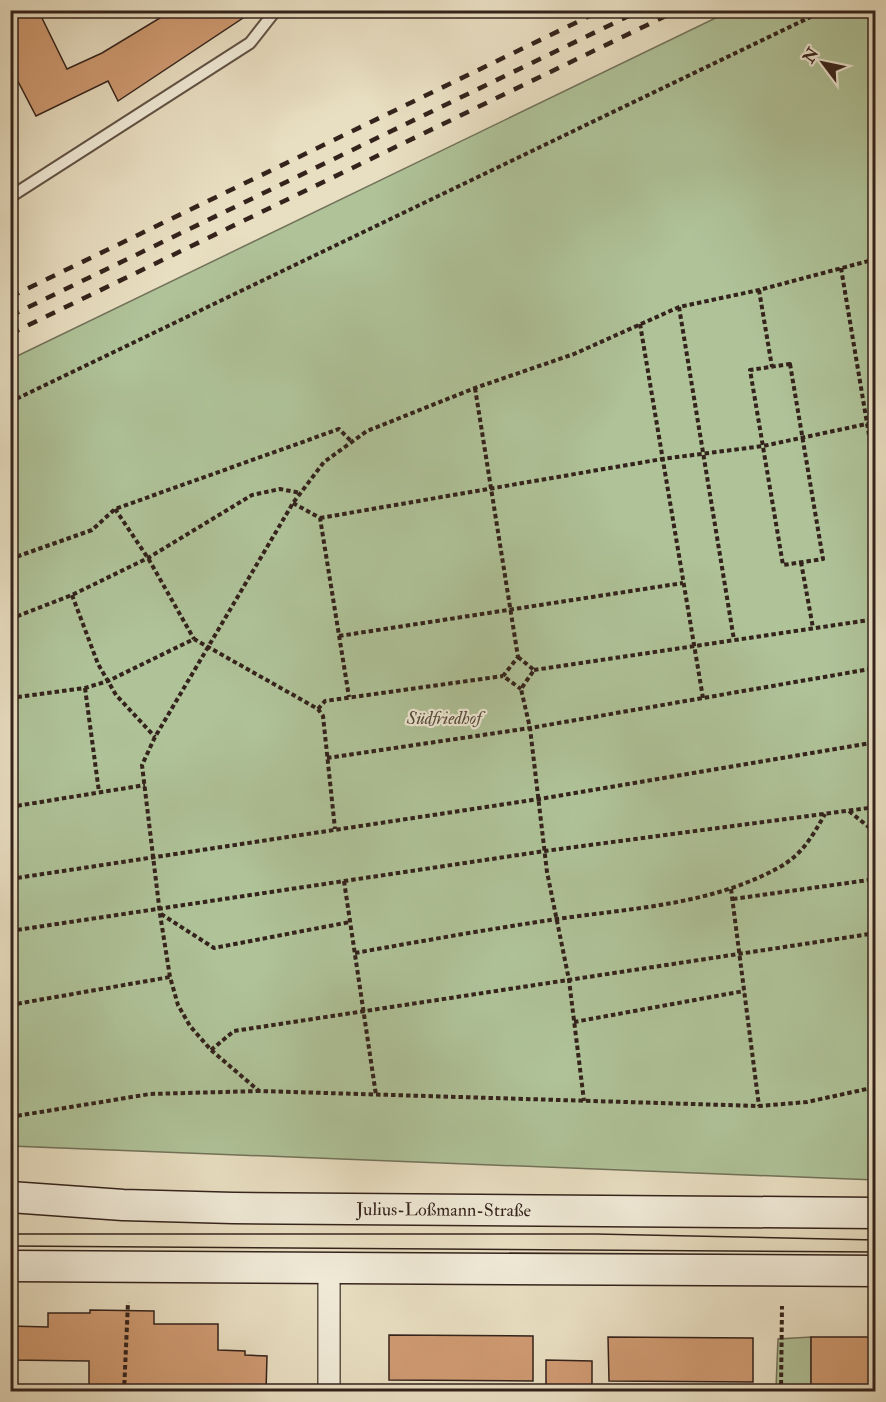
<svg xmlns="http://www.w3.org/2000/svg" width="886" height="1402" font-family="'IM FELL Double Pica',serif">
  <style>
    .green { fill: #afc298; stroke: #72725a; stroke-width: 1.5 }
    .building { fill: #cf9a72; stroke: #34231c; stroke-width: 1.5 }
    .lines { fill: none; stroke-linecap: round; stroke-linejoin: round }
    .service-casing { stroke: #615245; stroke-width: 14 }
    .minor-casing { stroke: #615245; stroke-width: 24 }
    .secondary-casing { stroke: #34231c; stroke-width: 33 }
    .path { stroke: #34231c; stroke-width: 4; stroke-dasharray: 4.5 3; stroke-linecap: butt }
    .service { stroke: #f0ead7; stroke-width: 10 }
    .minor { stroke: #f0ead7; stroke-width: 21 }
    .secondary { stroke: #f0ead7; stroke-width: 30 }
    .tram { stroke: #34231c; stroke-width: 1.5 }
    .rail { stroke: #34231c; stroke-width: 4.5; stroke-dasharray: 10 10; stroke-linecap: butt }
    .labels { text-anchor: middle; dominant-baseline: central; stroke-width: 4.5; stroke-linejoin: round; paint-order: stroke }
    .park-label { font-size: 18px; font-style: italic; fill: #534b3b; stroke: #f0ead7 }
    .street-label { font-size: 18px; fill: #34231c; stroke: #f0ead7 }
  </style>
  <rect width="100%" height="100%" fill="#e8dec1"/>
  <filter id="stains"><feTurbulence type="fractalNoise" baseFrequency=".00333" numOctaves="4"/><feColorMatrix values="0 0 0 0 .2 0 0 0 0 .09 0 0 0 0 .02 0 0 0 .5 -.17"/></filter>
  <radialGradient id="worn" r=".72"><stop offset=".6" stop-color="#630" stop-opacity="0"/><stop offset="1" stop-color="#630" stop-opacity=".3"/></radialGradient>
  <g class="green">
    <path d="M730,11H875V1180L11,1146V359Z"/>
    <path d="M811,1337V1385L876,1386L875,1392H705L776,1388L778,1339Z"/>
  </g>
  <g class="building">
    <path d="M10,10H38L67,69L102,53L173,10H255L118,101L108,81L36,116L10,66Z"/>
    <path d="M90,1310L154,1311V1324H218V1350L245,1351V1355L267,1356L266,1392H89V1361L10,1360V1326L48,1327V1313H90Z"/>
    <path d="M389,1335L533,1336V1381L389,1380Z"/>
    <path d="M608,1337L753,1338V1382L609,1381Z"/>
    <path d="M811,1337H876V1386L811,1385Z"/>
    <path d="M546,1360L592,1361V1392H546Z"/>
  </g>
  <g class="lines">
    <defs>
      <path id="service" d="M10,197L250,43L276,10"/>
      <path id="minor" d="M329,1392V1268"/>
      <g id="secondary">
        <path id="s1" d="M10,1197L123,1205L233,1208L876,1213"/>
        <path d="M10,1266L876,1271"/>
      </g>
    </defs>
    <use href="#service" class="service-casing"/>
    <use href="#minor" class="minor-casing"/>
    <use href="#secondary" class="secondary-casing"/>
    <g class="path">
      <path d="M876,259L759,290L679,307L574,354L475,388L367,431L324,462L293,503L155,737L142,765L160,914L170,977L178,1005L190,1026L211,1050L259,1091L759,1106L807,1102L876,1087"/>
      <path d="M841,268L876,477"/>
      <path d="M759,290L772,367"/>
      <path d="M679,307L734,640"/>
      <path d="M640,324L703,698"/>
      <path d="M790,364L823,559L783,565L750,370Z"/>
      <path d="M475,388L518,657L503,676L521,689"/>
      <path d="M10,402L825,10"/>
      <path d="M293,503L320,518L349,697"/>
      <path d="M115,509L148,558L194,639"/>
      <path d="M320,518L662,459L763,446L876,422"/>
      <path d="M10,559L92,530L115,509L339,429L352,442"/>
      <path d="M801,562L813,628"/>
      <path d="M72,595L98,664L116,695L155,737"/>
      <path d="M10,619L72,595L148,558L252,495L280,489L301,493"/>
      <path d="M339,636L683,583"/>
      <path d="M518,657L534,670L521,689L530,728L547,872L569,980L584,1101"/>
      <path d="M534,670L876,619"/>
      <path d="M85,688L99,792"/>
      <path d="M10,698L85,688L108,681L194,639L318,709L323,716L335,829"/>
      <path d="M318,709L325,701L503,676"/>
      <path d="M327,758L530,728L876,668"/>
      <path d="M10,807L145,785"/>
      <path d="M849,811L876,833"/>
      <path d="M10,879L539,799L871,743"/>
      <path d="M344,881L376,1095"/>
      <path d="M731,889L759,1106"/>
      <path d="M733,899L876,879"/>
      <path d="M161,914L214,948L350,922"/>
      <path d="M10,931L545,851L876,807"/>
      <path d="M355,953C422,941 490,929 557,919C633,908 710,905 778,868C802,855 812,837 825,814"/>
      <path d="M10,1005L170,977"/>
      <path d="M574,1022L744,991"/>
      <path d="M211,1050L234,1031L876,933"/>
      <path d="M10,1117L150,1094L259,1091"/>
      <path d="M124,1392L128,1302"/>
      <path d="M781,1392L782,1306"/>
    </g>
    <use href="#service" class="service"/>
    <use href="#minor" class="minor"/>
    <use href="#secondary" class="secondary"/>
    <g class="tram">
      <path d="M10,1234H596L876,1240"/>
      <path d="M10,1246L876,1252"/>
    </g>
    <g class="rail">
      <path d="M10,297L602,10"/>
      <path d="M10,316L641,10"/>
      <path d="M10,334L678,10"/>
    </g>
  </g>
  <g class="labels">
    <g class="park-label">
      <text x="444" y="718">Südfriedhof</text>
    </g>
    <g class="street-label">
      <text stroke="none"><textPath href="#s1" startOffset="434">Julius-Loßmann-Straße</textPath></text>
    </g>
  </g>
  <rect width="886" height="1402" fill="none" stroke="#e8dec1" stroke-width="36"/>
  <rect x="12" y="12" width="862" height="1378" fill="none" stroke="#34231c" stroke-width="3"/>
  <rect x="18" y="18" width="850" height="1366" fill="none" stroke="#34231c" stroke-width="1.5"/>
  <g transform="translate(823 63) rotate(302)" stroke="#f0ead7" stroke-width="4.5" paint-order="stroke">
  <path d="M0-4.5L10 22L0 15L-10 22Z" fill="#34231c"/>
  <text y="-9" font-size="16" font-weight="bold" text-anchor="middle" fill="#34231c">N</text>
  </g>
  <rect width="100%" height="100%" filter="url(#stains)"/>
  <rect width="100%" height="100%" fill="url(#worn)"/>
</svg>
